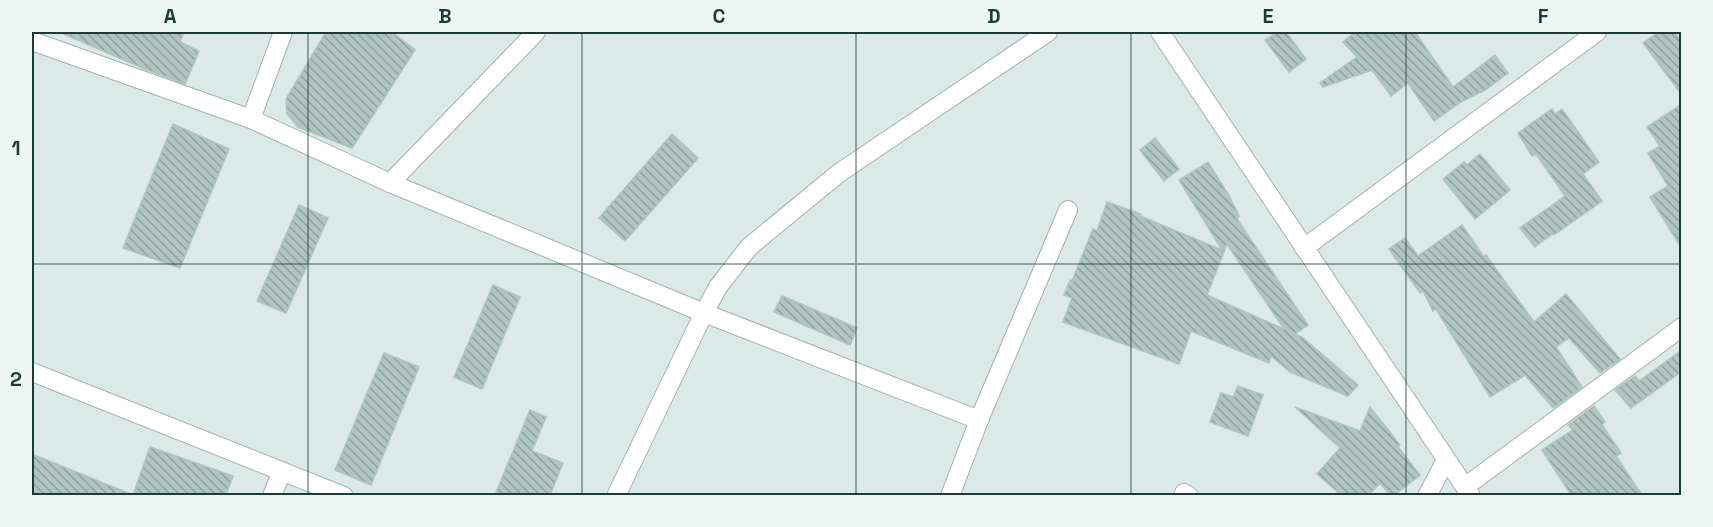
<svg xmlns="http://www.w3.org/2000/svg" width="1713" height="527" font-family="'Space Grotesk',sans-serif">
  <style>
    .building { fill: url(#building-back-hatch); stroke: #aec4bf; stroke-width: 1.5; fill-rule: evenodd }
    .lines { fill: none; stroke-linecap: round; stroke-linejoin: round }
    .street-casing { stroke: #9fb2af; stroke-width: 20 }
    .street { stroke: #fff; stroke-width: 18 }
    .grid { fill: none; stroke: #1c3b38; stroke-width: 1.5; stroke-opacity: 0.55 }
    .neatline { fill: none; stroke: #1c3b38; stroke-width: 2 }
    .grid-label { font-size: 20px; text-anchor: middle; font-weight: bold; fill: #1c3b38 }
  </style>
  <defs>
    <pattern id="building-back-hatch" width="6" height="6" patternUnits="userSpaceOnUse" patternTransform="scale(1.5)"><rect width="6" height="6" fill="#b1c5c0"/><path d="M-1 5l2 2M0 0l6 6M5-1l2 2" fill="none" stroke="#8fa19d"/></pattern>
  </defs>
  <rect width="100%" height="100%" fill="#dceae7"/>
  <g class="building">
    <path d="M59,32H184L180,42L199,51L185,84L145,69Z"/>
    <path d="M326,32H392L415,50L352,148L298,127L287,114L286,99Z"/>
    <path d="M1278,32H1286L1306,59L1289,72L1265,40Z"/>
    <path d="M1355,32H1415L1453,87L1495,55L1508,73L1485,90L1461,102L1434,121L1408,83L1391,96L1372,70L1323,87L1320,83L1357,57L1343,42Z"/>
    <path d="M1659,32H1674L1682,42V95L1643,43Z"/>
    <path d="M1682,104V249L1650,197L1668,186L1648,153L1660,146L1647,127Z"/>
    <path d="M1552,109L1555,114L1562,109L1599,162L1583,174L1602,201L1554,235L1552,234L1535,247L1520,228L1565,196L1536,154L1532,156L1518,133Z"/>
    <path d="M173,124L229,149L180,268L123,248Z"/>
    <path d="M672,134L698,158L625,241L599,218Z"/>
    <path d="M1155,138L1179,169L1164,181L1140,150Z"/>
    <path d="M1480,154L1510,190L1475,219L1443,179L1464,162L1467,165Z"/>
    <path d="M1208,162L1228,194L1239,216L1237,219L1308,325L1295,334L1303,338L1358,385L1348,396L1290,372L1271,356L1269,363L1191,331L1179,364L1063,322L1072,298L1064,295L1070,280L1072,281L1093,229L1097,231L1107,202L1141,214L1140,216L1222,250L1179,180ZM1227,244L1284,329L1207,295Z"/>
    <path d="M299,205L328,218L286,313L257,301Z"/>
    <path d="M1462,225L1484,257L1486,255L1534,322L1566,294L1620,359L1600,373L1569,338L1556,347L1582,387L1553,408L1525,375L1490,397L1436,309L1433,311L1423,291L1420,293L1389,249L1405,238L1418,256Z"/>
    <path d="M493,285L520,297L482,389L454,377Z"/>
    <path d="M782,296L857,328L850,345L774,312Z"/>
    <path d="M1682,350V371L1631,408L1615,390L1635,376L1639,381Z"/>
    <path d="M384,353L419,367L371,485L335,470Z"/>
    <path d="M1238,386L1263,395L1248,436L1210,422L1221,393L1233,397Z"/>
    <path d="M1594,406L1605,422L1602,425L1621,453L1616,456L1642,495H1571L1542,450L1573,430L1568,425Z"/>
    <path d="M1295,407L1360,431L1370,407L1400,445L1398,447L1420,475L1394,495H1390L1380,483L1369,495H1341L1317,474L1340,448Z"/>
    <path d="M530,410L546,417L532,451L563,463L550,495H495Z"/>
    <path d="M150,447L233,476L226,495H32V454L133,495Z"/>
  </g>
  <g class="lines">
    <defs>
      <g id="street">
        <path d="M1160,32L1471,496"/>
        <path d="M32,41L251,119L390,183L704,313L979,420L950,496"/>
        <path d="M251,119L283,32"/>
        <path d="M390,183L536,32"/>
        <path d="M1304,248L1597,32"/>
        <path d="M32,372L344,496"/>
        <path d="M979,420L1068,210"/>
        <path d="M1466,486L1682,327"/>
        <path d="M1184,493L1189,496"/>
        <path d="M272,496L282,471"/>
        <path d="M616,496L704,313L718,287L749,247L839,173L1048,32"/>
        <path d="M1427,496L1446,460"/>
      </g>
    </defs>
    <use href="#street" class="street-casing"/>
    <use href="#street" class="street"/>
  </g>
  <path class="grid" d="M308,32V496M582,32V496M856,32V496M1131,32V496M1406,32V496M32,264H1682"/>
  <rect width="1713" height="527" fill="none" stroke="#ecf7f4" stroke-width="66"/>
  <rect x="33" y="33" width="1647" height="461" class="neatline"/>
  <g class="grid-label">
    <text x="170" y="23">A</text>
    <text x="445" y="23">B</text>
    <text x="719" y="23">C</text>
    <text x="994" y="23">D</text>
    <text x="1268" y="23">E</text>
    <text x="1543" y="23">F</text>
    <text x="16" y="155">1</text>
    <text x="16" y="386">2</text>
  </g>
</svg>
